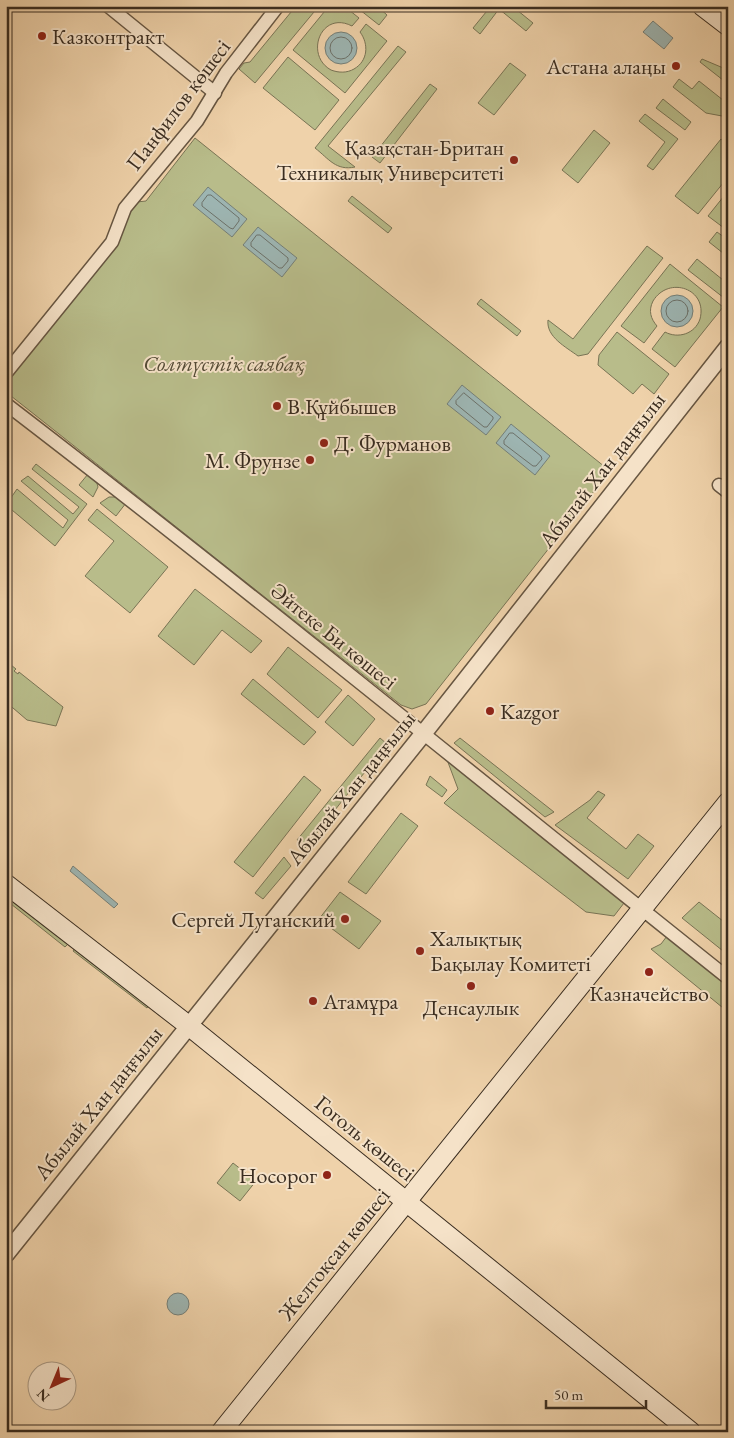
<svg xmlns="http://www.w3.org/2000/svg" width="734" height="1438" font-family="'EB Garamond',serif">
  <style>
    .green { fill: #b8bc8a; stroke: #797455 }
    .water { fill: #9db5b2; stroke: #757f78 }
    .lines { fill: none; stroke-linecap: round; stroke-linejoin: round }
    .shore { stroke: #6c7169; stroke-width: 1 }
    .minor-casing { stroke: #675642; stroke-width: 15 }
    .tertiary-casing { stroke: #675642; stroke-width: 19 }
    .secondary-casing { stroke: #3a2d20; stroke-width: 21 }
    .minor { stroke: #f5e2c8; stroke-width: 12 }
    .tertiary { stroke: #f5e2c8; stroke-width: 16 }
    .secondary { stroke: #f5e2c8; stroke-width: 19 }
    .poi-dot { fill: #8f2418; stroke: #f5e2c8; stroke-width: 2 }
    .labels { text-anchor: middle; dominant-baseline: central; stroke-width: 4; stroke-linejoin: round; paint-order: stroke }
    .poi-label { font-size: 22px; fill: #3a2d20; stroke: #f5e2c8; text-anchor: start }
    .street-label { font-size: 22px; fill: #3a2d20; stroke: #f5e2c8 }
    .park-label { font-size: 22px; font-style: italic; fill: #534a35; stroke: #f5e2c8 }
  </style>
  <rect width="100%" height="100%" fill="#efd2aa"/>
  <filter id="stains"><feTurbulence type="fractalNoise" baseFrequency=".004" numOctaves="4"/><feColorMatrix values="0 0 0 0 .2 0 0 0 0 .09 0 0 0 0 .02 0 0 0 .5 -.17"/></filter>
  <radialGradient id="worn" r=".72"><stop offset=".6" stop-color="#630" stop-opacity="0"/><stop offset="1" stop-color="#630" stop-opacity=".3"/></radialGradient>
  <g class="green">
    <path d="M296,6H319L255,83L239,69L244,63L250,62Z"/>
    <path d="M329,6H344L359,18L352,26C321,10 304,55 331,70C339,73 347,73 354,69C368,61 369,44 360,32L366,24L387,41L345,93L293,50Z"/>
    <path d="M355,6H377L387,15L379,25Z"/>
    <path d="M491,6H512L533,23L526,31L499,9L480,34L473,28Z"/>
    <path d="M398,46L406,52L328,146L355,167C336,171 329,159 315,148Z"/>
    <path d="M288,57L339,100L315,130L263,88Z"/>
    <path d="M702,59L728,70V84L700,62Z"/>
    <path d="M510,63L526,75L494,115L478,103Z"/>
    <path d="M679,79L692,89L699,81L728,104V109L722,116L706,113L673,87Z"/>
    <path d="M430,84L437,89L380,163L372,157Z"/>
    <path d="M663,99L691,122L685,130L656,108Z"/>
    <path d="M645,114L678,139L653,170L647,166L665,142L639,121Z"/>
    <path d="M594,130L610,143L578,183L562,170Z"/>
    <path d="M195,138L610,471L426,704L412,709L401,705L6,392L7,380L113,250L130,212L137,202L146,201Z"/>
    <path d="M721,139L728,145V177L698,214L675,196Z"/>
    <path d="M728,191V231L708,216Z"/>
    <path d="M352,196L392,228L388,233L348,201Z"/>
    <path d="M717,232L728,240V257L709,242Z"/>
    <path d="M647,246L663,258L588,354L578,356C566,347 546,337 548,320L573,339Z"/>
    <path d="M697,259L728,284V301L688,270Z"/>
    <path d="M670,264L723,307L675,367L652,349L665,332C678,339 695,334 700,319C708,289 669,275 653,301C648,311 651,319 657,326L644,343L621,326Z"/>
    <path d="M481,299L521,331L517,336L477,304Z"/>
    <path d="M617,332L669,374L654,394L642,384L633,394L598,365L599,355Z"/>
    <path d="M36,464L87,504L55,546L6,505L17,489L63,528L68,520L21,481L28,476L73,514L79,507L32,469Z"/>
    <path d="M88,474L96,480L98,487L93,497L79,485Z"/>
    <path d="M109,497H118L126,503L116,516L100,503Z"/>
    <path d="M97,509L168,567L130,613L85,576L114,541L88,520Z"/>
    <path d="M195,589L262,641L251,653L222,630L194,665L158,636Z"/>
    <path d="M288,647L342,690L318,718L267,674Z"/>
    <path d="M6,661L16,669L14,671L18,674L19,672L63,707L56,726L27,720L6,702Z"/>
    <path d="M253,679L316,732L304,745L241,694Z"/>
    <path d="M348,695L375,719L353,746L325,722Z"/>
    <path d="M380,738L387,744L305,848L297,840Z"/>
    <path d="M460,738L554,812L545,817L454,743Z"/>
    <path d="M446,757L624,903L614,916L586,912L444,803L458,789Z"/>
    <path d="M304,776L321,790L253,877L234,862Z"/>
    <path d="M430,776L447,790L442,797L426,785Z"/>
    <path d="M598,791L605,795L587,818L626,849L638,834L654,846L628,879L555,825L590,800Z"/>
    <path d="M401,813L418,826L366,894L348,882Z"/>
    <path d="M284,857L291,866L263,899L255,893Z"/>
    <path d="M6,892L17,905L69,943L65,947L6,900Z"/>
    <path d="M340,892L381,921L359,949L319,919Z"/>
    <path d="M699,902L728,925V955L682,918Z"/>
    <path d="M670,932L728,978V1012L651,949L661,944Z"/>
    <path d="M76,947L150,1003L147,1008L73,951Z"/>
    <path d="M233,1163L256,1181L240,1201L217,1183Z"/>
  </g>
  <g class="water">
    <path d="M653,21L673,38L664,49L643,32Z"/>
    <circle cx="341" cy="48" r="16"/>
    <path d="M208,187L247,219L232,237L193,205Z"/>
    <path d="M258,227L297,258L282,277L243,245Z"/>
    <circle cx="677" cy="311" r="16"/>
    <path d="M462,385L501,417L486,435L447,404Z"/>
    <path d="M511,424L550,456L535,475L496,443Z"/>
    <path d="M73,866L118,904L114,908L70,871Z"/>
    <circle cx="178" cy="1304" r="11"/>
  </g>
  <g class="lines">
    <g class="shore">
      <circle cx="341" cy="48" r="11"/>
      <path d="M208,195H211L239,218V221L233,229L230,228L202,206V203Z"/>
      <path d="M257,235H260L288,258V261L282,268H279L251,246V243Z"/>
      <circle cx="677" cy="311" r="11"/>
      <path d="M464,393L493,417V419L487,427H484L456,404V401Z"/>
      <path d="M510,433H513L541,456L542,459L536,466H533L504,444V441Z"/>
    </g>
    <defs>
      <g id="minor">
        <path d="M108,6L215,93"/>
        <path d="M6,373L112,242L125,208L197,121L226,73L278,6"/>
        <path d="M6,404C250,591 487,786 728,978"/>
        <path d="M719,485L728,492"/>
      </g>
      <path id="tertiary" d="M6,1254L423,734L728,347"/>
      <g id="secondary">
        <path d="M702,6L728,26"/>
        <path d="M6,884L189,1026L691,1432"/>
        <path d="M221,1432L728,802"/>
      </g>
    </defs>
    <use href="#minor" class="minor-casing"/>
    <use href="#tertiary" class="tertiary-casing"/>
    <use href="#secondary" class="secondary-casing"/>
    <use href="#minor" class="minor"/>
    <use href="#tertiary" class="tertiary"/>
    <use href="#secondary" class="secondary"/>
  </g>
  <g class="poi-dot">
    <circle cx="42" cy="36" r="5"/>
    <circle cx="676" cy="66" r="5"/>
    <circle cx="514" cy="160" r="5"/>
    <circle cx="277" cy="406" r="5"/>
    <circle cx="324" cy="443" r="5"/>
    <circle cx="310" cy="460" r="5"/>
    <circle cx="490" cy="711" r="5"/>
    <circle cx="345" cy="919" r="5"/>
    <circle cx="420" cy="951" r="5"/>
    <circle cx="649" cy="972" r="5"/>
    <circle cx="471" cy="986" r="5"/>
    <circle cx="313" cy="1001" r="5"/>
    <circle cx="327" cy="1175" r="5"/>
  </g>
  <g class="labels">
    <g class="poi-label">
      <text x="52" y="36">Казконтракт</text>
      <text x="666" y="66" text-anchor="end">Астана алаңы</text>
      <text x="504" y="147" text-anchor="end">Қазақстан-Британ<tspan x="504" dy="25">Техникалық Университеті</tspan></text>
      <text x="287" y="406">В.Құйбышев</text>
      <text x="334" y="443">Д. Фурманов</text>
      <text x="300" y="460" text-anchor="end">М. Фрунзе</text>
      <text x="500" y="711">Kazgor</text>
      <text x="335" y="919" text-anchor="end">Сергей Луганский</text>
      <text x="430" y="938">Халықтық<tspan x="430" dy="25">Бақылау Комитеті</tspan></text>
      <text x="649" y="993" text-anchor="middle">Казначейство</text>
      <text x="323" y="1001">Атамұра</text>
      <text x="471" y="1007" text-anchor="middle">Денсаулык</text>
      <text x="317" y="1175" text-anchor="end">Носорог</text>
    </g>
    <g class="street-label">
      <text transform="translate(178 105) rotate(-53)">Панфилов көшесі</text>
      <text transform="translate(602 470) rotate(-52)">Абылай Хан даңғылы</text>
      <text transform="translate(334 636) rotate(39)">Әйтеке Би көшесі</text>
      <text transform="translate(351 788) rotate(-51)">Абылай Хан даңғылы</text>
      <text transform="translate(98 1103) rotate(-51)">Абылай Хан даңғылы</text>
      <text transform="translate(365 1138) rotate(39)">Гоголь көшесі</text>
      <text transform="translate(334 1254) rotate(-51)">Желтоқсан көшесі</text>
    </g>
    <g class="park-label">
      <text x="224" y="363">Солтүстік саябақ</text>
    </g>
  </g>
  <rect width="734" height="1438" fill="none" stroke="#efd2aa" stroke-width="25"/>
  <rect x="8" y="8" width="719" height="1423" fill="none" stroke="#3a2d20" stroke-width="2.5"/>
  <rect x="12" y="12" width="709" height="1413" fill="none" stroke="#3a2d20"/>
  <g transform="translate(52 1386) rotate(224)"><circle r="24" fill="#f5e2c8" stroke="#aa9a85"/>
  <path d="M0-4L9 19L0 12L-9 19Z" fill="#8f2418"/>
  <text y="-8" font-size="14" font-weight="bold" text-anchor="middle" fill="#3a2d20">N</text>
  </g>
  <path d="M546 1400v8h100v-8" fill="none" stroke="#3a2d20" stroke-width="2.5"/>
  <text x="554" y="1400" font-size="15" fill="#3a2d20" stroke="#f5e2c8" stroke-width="4" paint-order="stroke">50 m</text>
  <rect width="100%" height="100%" filter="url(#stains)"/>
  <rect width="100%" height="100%" fill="url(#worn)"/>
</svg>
